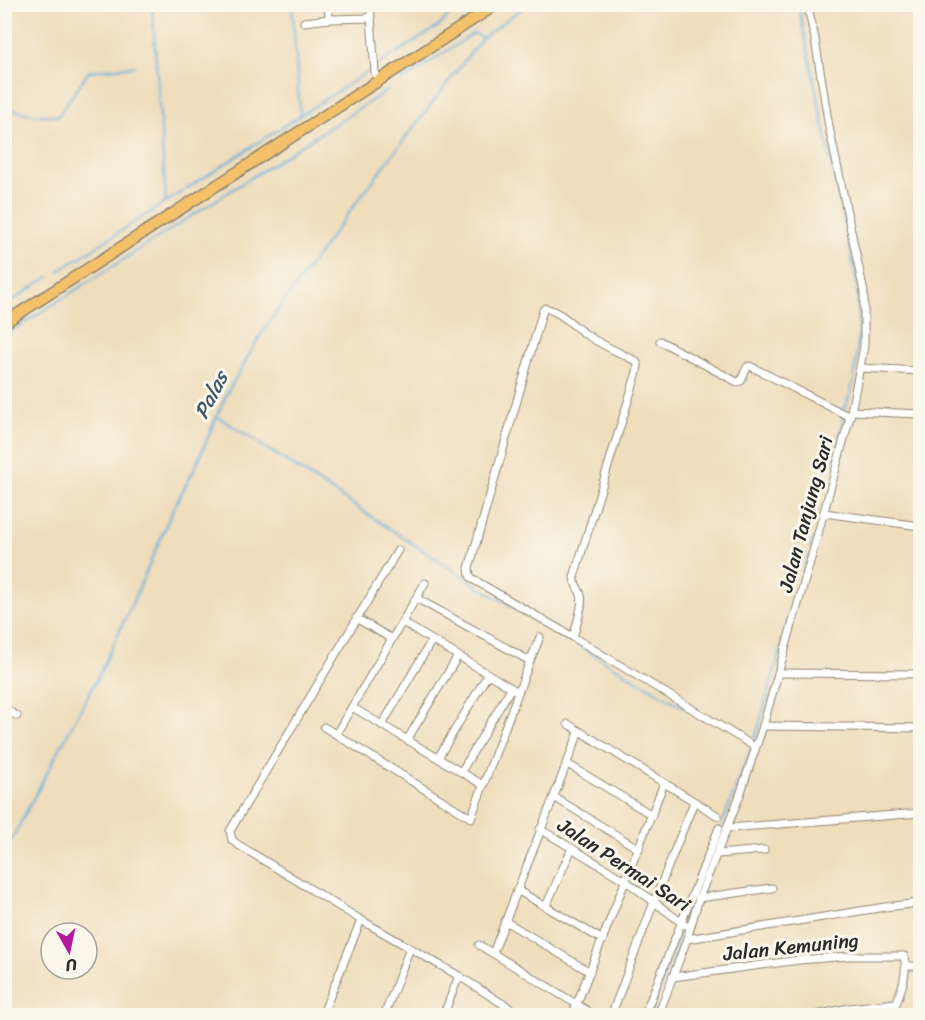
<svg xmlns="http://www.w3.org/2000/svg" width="925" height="1020" font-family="Sriracha,sans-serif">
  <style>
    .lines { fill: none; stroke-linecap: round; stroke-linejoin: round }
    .stream { stroke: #65addd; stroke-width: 2 }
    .street-casing { stroke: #8d8473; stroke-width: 9 }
    .primary-casing { stroke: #8d8473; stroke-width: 13 }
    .street { stroke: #fff; stroke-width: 7 }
    .primary { stroke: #f4c16a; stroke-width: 10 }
    .labels { text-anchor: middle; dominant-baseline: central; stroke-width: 6; stroke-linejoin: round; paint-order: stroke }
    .street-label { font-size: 20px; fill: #2b2b2b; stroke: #fbf7ec }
    .water-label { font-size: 21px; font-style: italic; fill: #3f5869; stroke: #fbf7ec }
  </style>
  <rect width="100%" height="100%" fill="#fbf7ec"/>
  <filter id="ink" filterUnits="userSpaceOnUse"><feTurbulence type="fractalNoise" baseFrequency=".0167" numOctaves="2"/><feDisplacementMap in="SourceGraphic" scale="12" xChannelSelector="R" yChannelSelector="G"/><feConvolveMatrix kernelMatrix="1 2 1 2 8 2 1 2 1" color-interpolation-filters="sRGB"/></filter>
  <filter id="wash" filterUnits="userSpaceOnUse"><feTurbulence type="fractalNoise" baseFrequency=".008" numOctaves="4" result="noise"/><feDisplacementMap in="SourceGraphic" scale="24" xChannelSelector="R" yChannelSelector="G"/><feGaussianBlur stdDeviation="1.35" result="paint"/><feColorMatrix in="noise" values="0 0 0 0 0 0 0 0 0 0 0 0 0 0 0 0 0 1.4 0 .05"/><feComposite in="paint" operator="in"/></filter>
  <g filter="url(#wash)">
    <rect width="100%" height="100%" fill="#efddbb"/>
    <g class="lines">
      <g class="stream">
        <path d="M152,4L166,202"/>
        <path d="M292,4L300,115"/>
        <path d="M798,4L857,284L859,331L854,381L845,409"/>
        <path d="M378,65L439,26L459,4"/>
        <path d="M401,81L474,33L482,38"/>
        <path d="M4,108L31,114L58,116L89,71L135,66"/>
        <path d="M59,271L369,71"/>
        <path d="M4,306L50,276"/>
        <path d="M4,336L388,90"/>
        <path d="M217,416L479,587L688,710"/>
        <path d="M834,462L843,417"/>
        <path d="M810,548L813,539"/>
        <path d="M721,827L758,729L808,555"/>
        <path d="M4,854L101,671L145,575L173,509L195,468L226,395L260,336L285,300L352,208L482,38L528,4"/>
        <path d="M650,1016L689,911"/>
      </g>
    </g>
  </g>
  <g filter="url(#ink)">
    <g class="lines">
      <defs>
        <g id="street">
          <path d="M328,4L329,19"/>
          <path d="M370,4L375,72L379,81"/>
          <path d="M304,22L329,19L371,18"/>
          <path d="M660,341L737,382L741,381L747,367L750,366L850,417"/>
          <path d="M861,368L920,371"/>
          <path d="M851,411L920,414"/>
          <path d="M824,513L920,526"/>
          <path d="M416,598L530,661"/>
          <path d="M356,618L392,639"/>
          <path d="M402,622L518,692"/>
          <path d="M573,637L474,580L470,576L469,568L543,310L546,308C563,313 575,328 590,337C604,346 620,353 636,361L638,365L637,372L574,577C574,585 579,588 581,595C584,604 576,627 573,637L755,747"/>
          <path d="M778,673L920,674"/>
          <path d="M352,707L483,785"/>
          <path d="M4,708L17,716"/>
          <path d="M568,724L718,816"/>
          <path d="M382,725L432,640"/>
          <path d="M763,726L920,728"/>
          <path d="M324,727L471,818L530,661L540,637"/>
          <path d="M336,734L425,583"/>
          <path d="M407,740L458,656"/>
          <path d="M4,746L8,748"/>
          <path d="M438,758L488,674"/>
          <path d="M566,763L652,815"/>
          <path d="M461,772L511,688"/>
          <path d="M554,797L639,849"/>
          <path d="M728,828L920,813"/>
          <path d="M540,829L626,881L685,925"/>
          <path d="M718,854L764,850"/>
          <path d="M517,890L603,940"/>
          <path d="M699,898L772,888"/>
          <path d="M546,906L572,848"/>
          <path d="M361,920L237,844L232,840L230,831L398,550"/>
          <path d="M505,921L590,972"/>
          <path d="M687,939L885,907L920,903"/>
          <path d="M479,945L596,1016"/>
          <path d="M493,953L579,732"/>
          <path d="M907,966H920"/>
          <path d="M673,977L799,960L849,956H904C909,977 898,996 892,1016"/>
          <path d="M322,1016L361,920L459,976L522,1016"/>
          <path d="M384,1016L410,948"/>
          <path d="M443,1016L459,976"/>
          <path d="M501,1016L505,1004"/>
          <path d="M572,1016L664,783"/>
          <path d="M611,1016L654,902L694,802"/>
          <path d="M644,1016L719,828"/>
          <path d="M658,1016L687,939L699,898L740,795L763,726L812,555L850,417L864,346V292L829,127L815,39L807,4"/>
          <path d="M812,1016L849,1008L896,1003"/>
        </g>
        <path id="primary" d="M4,323L497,4"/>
      </defs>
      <use href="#street" class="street-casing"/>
      <use href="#primary" class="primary-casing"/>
      <use href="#street" class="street"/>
      <use href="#primary" class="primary"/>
    </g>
  </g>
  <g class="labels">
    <g class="street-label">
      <text transform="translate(806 514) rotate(-75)">Jalan Tanjung Sari</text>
      <text transform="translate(624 865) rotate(33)">Jalan Permai Sari</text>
      <text transform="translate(791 947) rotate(-6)">Jalan Kemuning</text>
    </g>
    <g class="water-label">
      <text transform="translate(211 395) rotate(-63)">Palas</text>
    </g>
  </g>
  <rect width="925" height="1020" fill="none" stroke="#fbf7ec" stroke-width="24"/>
  <g transform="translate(69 951) rotate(171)"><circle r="28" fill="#fbf7ec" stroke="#a8a59f" stroke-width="1.5"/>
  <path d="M0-4.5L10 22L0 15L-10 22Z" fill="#b5179e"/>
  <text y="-9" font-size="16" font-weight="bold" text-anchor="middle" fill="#2b2b2b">U</text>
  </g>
</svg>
